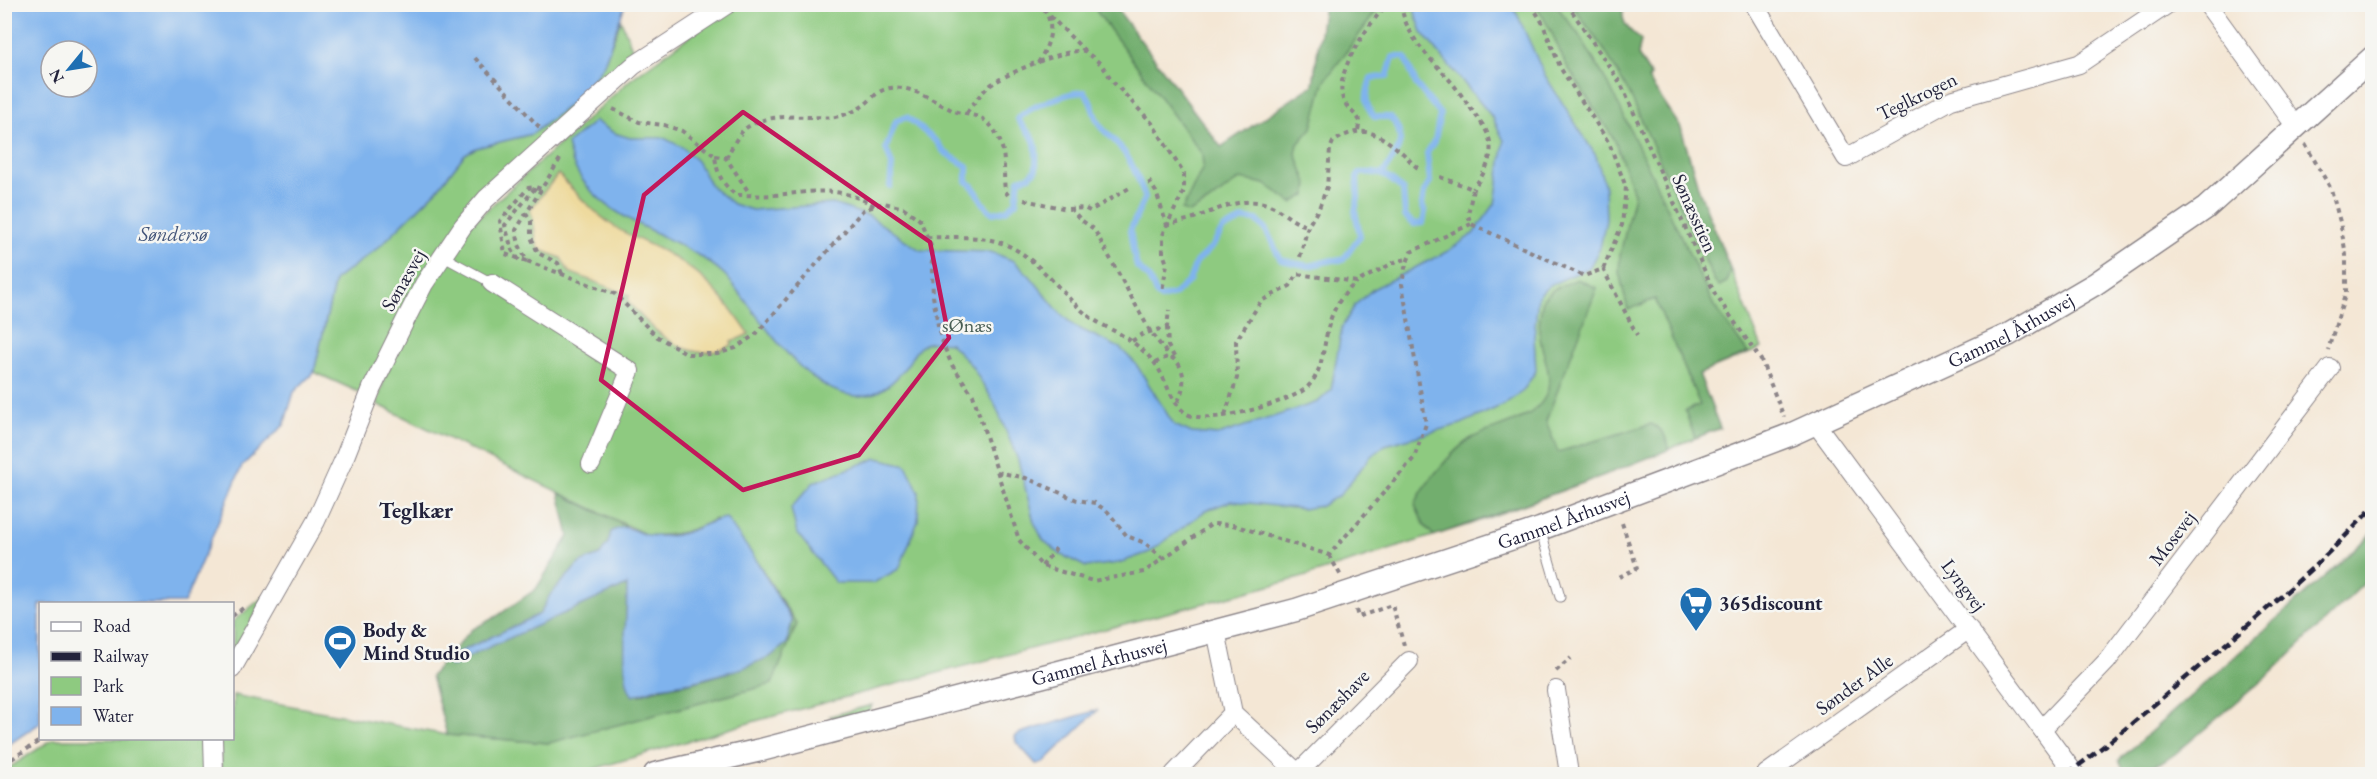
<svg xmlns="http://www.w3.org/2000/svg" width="2377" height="779" font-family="'EB Garamond',serif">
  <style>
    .green { fill: #8eca80; stroke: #58765e; stroke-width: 1.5 }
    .forest { fill: #72ae6e; stroke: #4a6854; stroke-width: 1.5 }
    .sand { fill: #eeda9e; stroke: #887e6c; stroke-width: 1.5 }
    .water { fill: #7fb3ed; stroke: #506a94; stroke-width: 1.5; fill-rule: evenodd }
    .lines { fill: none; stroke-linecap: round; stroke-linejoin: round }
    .stream { stroke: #7fb3ed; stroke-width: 6 }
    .service-casing { stroke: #8b8488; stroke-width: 11 }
    .minor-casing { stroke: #8b8488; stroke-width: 20 }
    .tertiary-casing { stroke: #8b8488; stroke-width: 25 }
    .path { stroke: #8b8488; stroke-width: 4; stroke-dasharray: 4.5 4.5; stroke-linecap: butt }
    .service { stroke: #fff; stroke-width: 9 }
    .minor { stroke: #fff; stroke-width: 18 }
    .tertiary { stroke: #fff; stroke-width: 22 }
    .rail { stroke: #22223b; stroke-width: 4.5; stroke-dasharray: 9 4.5; stroke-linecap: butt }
    .marked { fill: none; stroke: #c2185b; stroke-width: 4.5; stroke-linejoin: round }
    .labels { text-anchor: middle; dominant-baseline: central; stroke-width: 5; stroke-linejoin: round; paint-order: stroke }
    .street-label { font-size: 20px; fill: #22223b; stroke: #f6f6f2 }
    .park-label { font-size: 20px; fill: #485d53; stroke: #f6f6f2 }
    .poi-label { font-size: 20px; font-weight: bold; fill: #22223b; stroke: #f6f6f2; text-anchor: start }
    .water-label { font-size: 21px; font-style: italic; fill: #435579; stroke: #f6f6f2 }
    .quarter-label { font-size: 22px; font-weight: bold; fill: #22223b; stroke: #f6f6f2 }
  </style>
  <rect width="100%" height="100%" fill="#f6f6f2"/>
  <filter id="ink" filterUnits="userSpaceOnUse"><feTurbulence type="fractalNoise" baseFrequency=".0167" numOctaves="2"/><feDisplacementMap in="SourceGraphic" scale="12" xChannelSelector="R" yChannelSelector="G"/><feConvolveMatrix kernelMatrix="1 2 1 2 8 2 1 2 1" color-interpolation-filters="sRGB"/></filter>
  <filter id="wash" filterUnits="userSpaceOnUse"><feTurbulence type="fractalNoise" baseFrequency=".008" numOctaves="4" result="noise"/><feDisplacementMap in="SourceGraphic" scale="24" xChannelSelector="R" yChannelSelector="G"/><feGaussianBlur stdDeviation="1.35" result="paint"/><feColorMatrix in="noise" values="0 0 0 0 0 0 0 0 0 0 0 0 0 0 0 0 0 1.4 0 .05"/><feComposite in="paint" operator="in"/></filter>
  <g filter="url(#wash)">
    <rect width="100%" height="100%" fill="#f4e7d5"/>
    <g class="green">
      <path d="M740,5H1114L1221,147L1313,85L1324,5H1623C1620,22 1628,30 1641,40L1638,55L1651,76L1648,79L1681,128L1699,190L1762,348L1699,374L1720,428L1597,478L1471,524L1300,578L759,720L577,774H221L220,739L232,738L233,695L447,735L549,743L796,624L755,558L715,519C692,532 673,536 647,535L377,404L385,376L441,265L470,225L631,79L710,21Z"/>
      <path d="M621,20L635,56L465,214L363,394L314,372L335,280L379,247L436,191L465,154L476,148L532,134L582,95L604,64Z"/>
      <path d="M266,595L233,655V621Z"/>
      <path d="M872,705L867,715L839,722L830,716Z"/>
      <path d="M53,739H207V774H5L4,771Z"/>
    </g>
    <g class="forest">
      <path d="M1095,5H1114L1221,147L1313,85L1324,5H1381L1324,82L1312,128L1298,144L1296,154L1308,185L1306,195L1292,203L1265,184L1240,179L1207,203L1189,213L1182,210L1203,167L1202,154L1097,12Z"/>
      <path d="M1536,5H1556L1579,35L1610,87L1714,306L1748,353L1699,374L1720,428L1695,438L1685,411L1700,405L1655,299L1628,310L1619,272L1620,255L1634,194L1615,141L1565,63L1551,31Z"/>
      <path d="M1572,5H1623C1620,22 1628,30 1641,40L1638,55L1651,76L1648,79L1681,128L1699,190L1730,269L1727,282L1719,286L1714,280L1630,95L1605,51Z"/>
      <path d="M1577,279L1597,288L1546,421L1558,452L1651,424C1663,429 1667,436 1668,450L1597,478L1434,536L1424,525L1415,505C1422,486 1453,450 1470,439C1493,426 1532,422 1545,397C1556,376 1540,353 1539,330C1539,320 1541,309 1543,299L1554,289Z"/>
      <path d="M559,493L626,526L611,532L608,543L600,555L580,563L550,595L540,614L453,655V666L473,654L627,585L625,669L640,695C660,687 674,687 694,682C727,674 760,664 787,643L792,621L777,594L797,624L772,684L549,743L447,735L431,676L471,630L497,616L536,589L569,536Z"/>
      <path d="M2372,534V576L2271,673L2175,754L2163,762L2125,772L2119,760Z"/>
    </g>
    <path class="sand" d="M558,174C576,193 594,213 615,227C632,238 651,244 668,254C705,275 725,299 749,334L731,342L732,345C689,368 655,332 628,302L629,295L569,272L561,258L539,249C533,236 536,224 530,210Z"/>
    <g class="water">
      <path d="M5,4L625,5L604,64L582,95L532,134L476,148L465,154L436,191L379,247L335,280L314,372L294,392L284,425L242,466L184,603L40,604V723L5,747ZM51,51H87V87H51Z"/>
      <path d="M1415,5H1509L1517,14L1544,74L1596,156L1605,187L1606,220L1600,248L1589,268L1550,285L1538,296L1534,337L1536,371L1523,391L1503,405L1461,424L1385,445L1370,457L1340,495L1321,506L1302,509L1231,501L1205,511L1150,552L1119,563L1086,567L1060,554L1043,540L1034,522L1018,460L994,402L971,365L950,343C944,343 933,341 927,343C919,345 913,355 909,362C894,385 874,402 845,394C801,382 768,329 741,295C735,288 730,280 724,274C673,228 583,222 567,144L595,121L614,133L630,138H664L682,147L697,161L711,186L733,204L752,210L833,204L869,216L920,250L991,252L1014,261L1030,276L1059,312L1074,326L1120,348L1136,364L1174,425L1192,433L1218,435L1318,402L1331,390L1342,327L1355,305L1373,289L1448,251L1473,234L1495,204L1504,141L1493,118L1423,34L1415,13Z"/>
      <path d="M877,458L906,465L919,492L918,521L899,569L873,583H836L797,533L791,508L814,482Z"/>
      <path d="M726,518L755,558L792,621L787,643L771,656L743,668L692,682L660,687L633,696C618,680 628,609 627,585L474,654L453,666L448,665L446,660L453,655L540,614L550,595L580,563L600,555L608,543L611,532C628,522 630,531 647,535C653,536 660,536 666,536C689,536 705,521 726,518Z"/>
      <path d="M1098,710L1043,763L1036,764L1016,742L1015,736L1020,733Z"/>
    </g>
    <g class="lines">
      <path class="stream" d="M890,186L892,165L886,148L896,121L907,117L937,142L944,152L967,166V181C980,191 980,205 993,213L1006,210L1016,202L1019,179L1030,176L1036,169C1036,159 1038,143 1031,135C1026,130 1022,126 1018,119C1027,107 1071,91 1085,92C1093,103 1093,115 1100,126C1106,133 1114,139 1120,147C1132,161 1139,180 1145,197L1130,231L1133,249L1137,267L1148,277L1157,295L1161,298L1175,294L1189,281L1196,262L1212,247L1223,229L1244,219L1257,220L1266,230L1281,260L1309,266L1332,260H1343L1360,236L1355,211L1358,198L1357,178L1360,173C1381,171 1388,176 1403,190L1405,216L1414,224L1423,223L1425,212L1422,205L1424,192L1430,182L1427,153L1435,140L1440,114L1416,84L1405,57H1393L1387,77L1371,78C1366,94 1363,104 1375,117H1390C1410,139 1396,154 1382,175"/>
    </g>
  </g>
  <g filter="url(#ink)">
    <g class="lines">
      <defs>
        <g id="service">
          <path d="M442,256L492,283"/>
          <path d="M1540,529L1560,597"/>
        </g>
        <g id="minor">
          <path d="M1754,4L1846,158L1951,100L2079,64L2168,4"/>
          <path d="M2207,4L2296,127"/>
          <path d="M492,283L630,371L591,464"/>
          <path d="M1816,424L2075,774"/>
          <path d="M1216,631L1233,713L1298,773L1297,774"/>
          <path d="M232,669L316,521L344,459L372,388L407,317L424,284L463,226L486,199L633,66L728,4"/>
          <path d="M1556,690L1569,774"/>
          <path d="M2042,729L2107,661L2330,368"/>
          <path d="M213,738L214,774"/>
          <path d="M1298,773L1409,661"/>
          <path d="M1174,774L1233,713"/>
          <path d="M1766,774L1969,629"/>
        </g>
        <g id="tertiary">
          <path id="s1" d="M655,774L761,750L1296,610L1540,529L1792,434L2008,335L2095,284L2206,208L2372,58"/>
        </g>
      </defs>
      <use href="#service" class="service-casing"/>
      <use href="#minor" class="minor-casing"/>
      <use href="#tertiary" class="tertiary-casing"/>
      <g class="path">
        <path d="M1401,4C1405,35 1427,55 1447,77C1456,87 1464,99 1472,110C1479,120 1488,130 1490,142C1493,160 1483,175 1473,189"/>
        <path d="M1567,4L1621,84L1715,294L1761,360L1784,417"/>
        <path d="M1050,16L1085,51"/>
        <path d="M475,58L540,128"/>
        <path d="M1038,63C1050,42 1057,26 1041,4"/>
        <path d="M613,109L639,122L664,125L682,131L715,156C717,174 722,184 736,195C749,195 762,196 774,195C813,192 839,185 875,206"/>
        <path d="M967,113C973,104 980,94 988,87C1004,74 1066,48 1085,51L1101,64L1114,83L1152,123L1184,174V191L1167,225C1176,222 1185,221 1194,218C1218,210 1241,196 1267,204C1282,209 1291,223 1308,226"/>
        <path d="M1358,130L1360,121C1356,114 1348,109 1345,103C1329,77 1370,23 1387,4"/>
        <path d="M2305,144L2331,189L2340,222L2346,255V292L2328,350"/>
        <path d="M715,156L726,158L750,194"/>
        <path d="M726,158C732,148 737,135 746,128C762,116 789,116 808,117C817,117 827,118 835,117C846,115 856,111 864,105C871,100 877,91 886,89C908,82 934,102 954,111C967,116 980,113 991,126C1009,149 1002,165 1005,191L1008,195"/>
        <path d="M560,159L516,230L519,245L527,261L615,294L656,336L688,354H717L736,348L757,333L863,210L884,203L904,208L920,220L931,246L933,296L939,331L945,349L952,365L973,395L1019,540L1042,566L1093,581L1144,572L1212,524L1233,525L1329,555L1414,458L1426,424L1402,284L1405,268L1411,252L1471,224"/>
        <path d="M1440,177L1473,189L1468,215L1471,224L1584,276L1603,269L1622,225L1626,187L1609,143L1561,69L1542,22L1531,4"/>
        <path d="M1149,181L1156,192L1167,225L1163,235V253L1167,264L1162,291"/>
        <path d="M1024,200L1067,209L1084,208L1090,211L1131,187"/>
        <path d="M1070,208L1081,220L1094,229L1150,331L1169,356"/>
        <path d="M526,213L531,221V237L538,253L558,263L562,274"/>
        <path d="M927,237C949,238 974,235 995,241C1034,251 1057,290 1086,314C1098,324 1112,329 1125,337C1135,343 1145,352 1153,361C1166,376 1169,402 1187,414C1207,426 1287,403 1305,389C1325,374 1323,339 1331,318C1337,302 1345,292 1357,282"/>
        <path d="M1300,257L1308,226L1319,208L1327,187L1330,149L1333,142C1360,124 1376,131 1400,151C1408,157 1412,165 1421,170"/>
        <path d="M519,260L512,250L505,225L536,187"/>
        <path d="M527,261L505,254L500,221L528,188L536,187L541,189"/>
        <path d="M1603,269L1637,335"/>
        <path d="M1167,327L1168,346L1176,360"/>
        <path d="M1132,341L1143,334L1167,327L1169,310"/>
        <path d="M1155,363L1169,356C1187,365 1186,387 1177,403"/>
        <path d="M1225,415L1237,378L1236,341L1261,301L1290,286L1297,274L1357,282L1397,261L1408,259"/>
        <path d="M997,472L1026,478L1077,500L1095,503L1108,512L1127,536L1145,543L1163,558"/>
        <path d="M1329,555L1341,576"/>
        <path d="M1042,566L1057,547"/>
        <path d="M1619,577L1637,568L1621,520"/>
        <path d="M1356,610L1358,617L1392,605L1404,645"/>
        <path d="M232,616L246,606"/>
        <path d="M1556,671L1571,658"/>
        <path d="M4,764L44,738"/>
      </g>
      <use href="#service" class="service"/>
      <use href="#minor" class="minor"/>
      <use href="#tertiary" class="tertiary"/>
      <path class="rail" d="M2067,774C2114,740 2157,702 2201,665C2260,615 2320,565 2372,508"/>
    </g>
  </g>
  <path class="marked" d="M743,112L930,242L949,338L859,455L743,490L601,380L644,195Z"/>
  <defs>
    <symbol id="supermarket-pin" viewBox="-11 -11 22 30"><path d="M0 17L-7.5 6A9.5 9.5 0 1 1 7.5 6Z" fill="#1f6fb2" stroke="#f6f6f2"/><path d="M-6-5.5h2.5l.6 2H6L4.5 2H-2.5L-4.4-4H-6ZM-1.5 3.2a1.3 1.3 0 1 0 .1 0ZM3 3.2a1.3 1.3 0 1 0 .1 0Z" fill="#fff"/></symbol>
    <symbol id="stadium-pin" viewBox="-11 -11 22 30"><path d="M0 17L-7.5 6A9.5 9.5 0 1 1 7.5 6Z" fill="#1f6fb2" stroke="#f6f6f2"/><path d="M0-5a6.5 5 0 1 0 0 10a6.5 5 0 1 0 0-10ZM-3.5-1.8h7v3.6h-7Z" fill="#fff"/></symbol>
  </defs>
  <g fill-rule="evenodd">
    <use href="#supermarket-pin" x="1677" y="584" width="38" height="52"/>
    <use href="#stadium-pin" x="321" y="622" width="38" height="52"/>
  </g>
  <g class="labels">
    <g class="street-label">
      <text transform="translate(1917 96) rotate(-26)">Teglkrogen</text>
      <text transform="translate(1695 213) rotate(66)">Sønæsstien</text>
      <text transform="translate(403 280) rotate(-60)">Sønæsvej</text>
      <text stroke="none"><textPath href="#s1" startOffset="1430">Gammel Århusvej</textPath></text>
      <text stroke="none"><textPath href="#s1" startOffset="944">Gammel Århusvej</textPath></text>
      <text transform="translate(2172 538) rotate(-53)">Mosevej</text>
      <text transform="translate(1964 585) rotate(53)">Lyngvej</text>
      <text stroke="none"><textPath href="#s1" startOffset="458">Gammel Århusvej</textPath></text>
      <text transform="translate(1854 684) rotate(-36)">Sønder Alle</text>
      <text transform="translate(1337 701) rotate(-45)">Sønæshave</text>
    </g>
    <g class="park-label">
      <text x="967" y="325">sØnæs</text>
    </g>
    <g class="poi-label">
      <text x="1719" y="603">365discount</text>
      <text x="363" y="630">Body &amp;<tspan x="363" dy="23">Mind Studio</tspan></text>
    </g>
    <g class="water-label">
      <text x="173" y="233">Søndersø</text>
    </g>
    <g class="quarter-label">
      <text x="416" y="510">Teglkær</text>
    </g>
  </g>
  <rect width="2377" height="779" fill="none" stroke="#f6f6f2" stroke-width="24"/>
  <rect x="39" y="602" width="195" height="138" fill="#f6f6f2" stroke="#a1a1a9" stroke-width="1.5"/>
  <rect x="51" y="622" width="30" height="9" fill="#ffffff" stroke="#a1a1a9" stroke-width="1.5"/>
  <text x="93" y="632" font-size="18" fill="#22223b">Road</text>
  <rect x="51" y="652" width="30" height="9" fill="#22223b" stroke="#a1a1a9" stroke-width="1.5"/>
  <text x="93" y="662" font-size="18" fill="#22223b">Railway</text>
  <rect x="51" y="677" width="30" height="18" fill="#8eca80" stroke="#a1a1a9" stroke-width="1.5"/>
  <text x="93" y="692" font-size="18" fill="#22223b">Park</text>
  <rect x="51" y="707" width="30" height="18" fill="#7fb3ed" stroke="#a1a1a9" stroke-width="1.5"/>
  <text x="93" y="722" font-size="18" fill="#22223b">Water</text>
  <g transform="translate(69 69) rotate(240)"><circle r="28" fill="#f6f6f2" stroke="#a1a1a9" stroke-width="1.5"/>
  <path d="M0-4.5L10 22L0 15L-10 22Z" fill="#1f6fb2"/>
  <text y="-9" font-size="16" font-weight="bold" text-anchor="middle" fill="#22223b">N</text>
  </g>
</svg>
